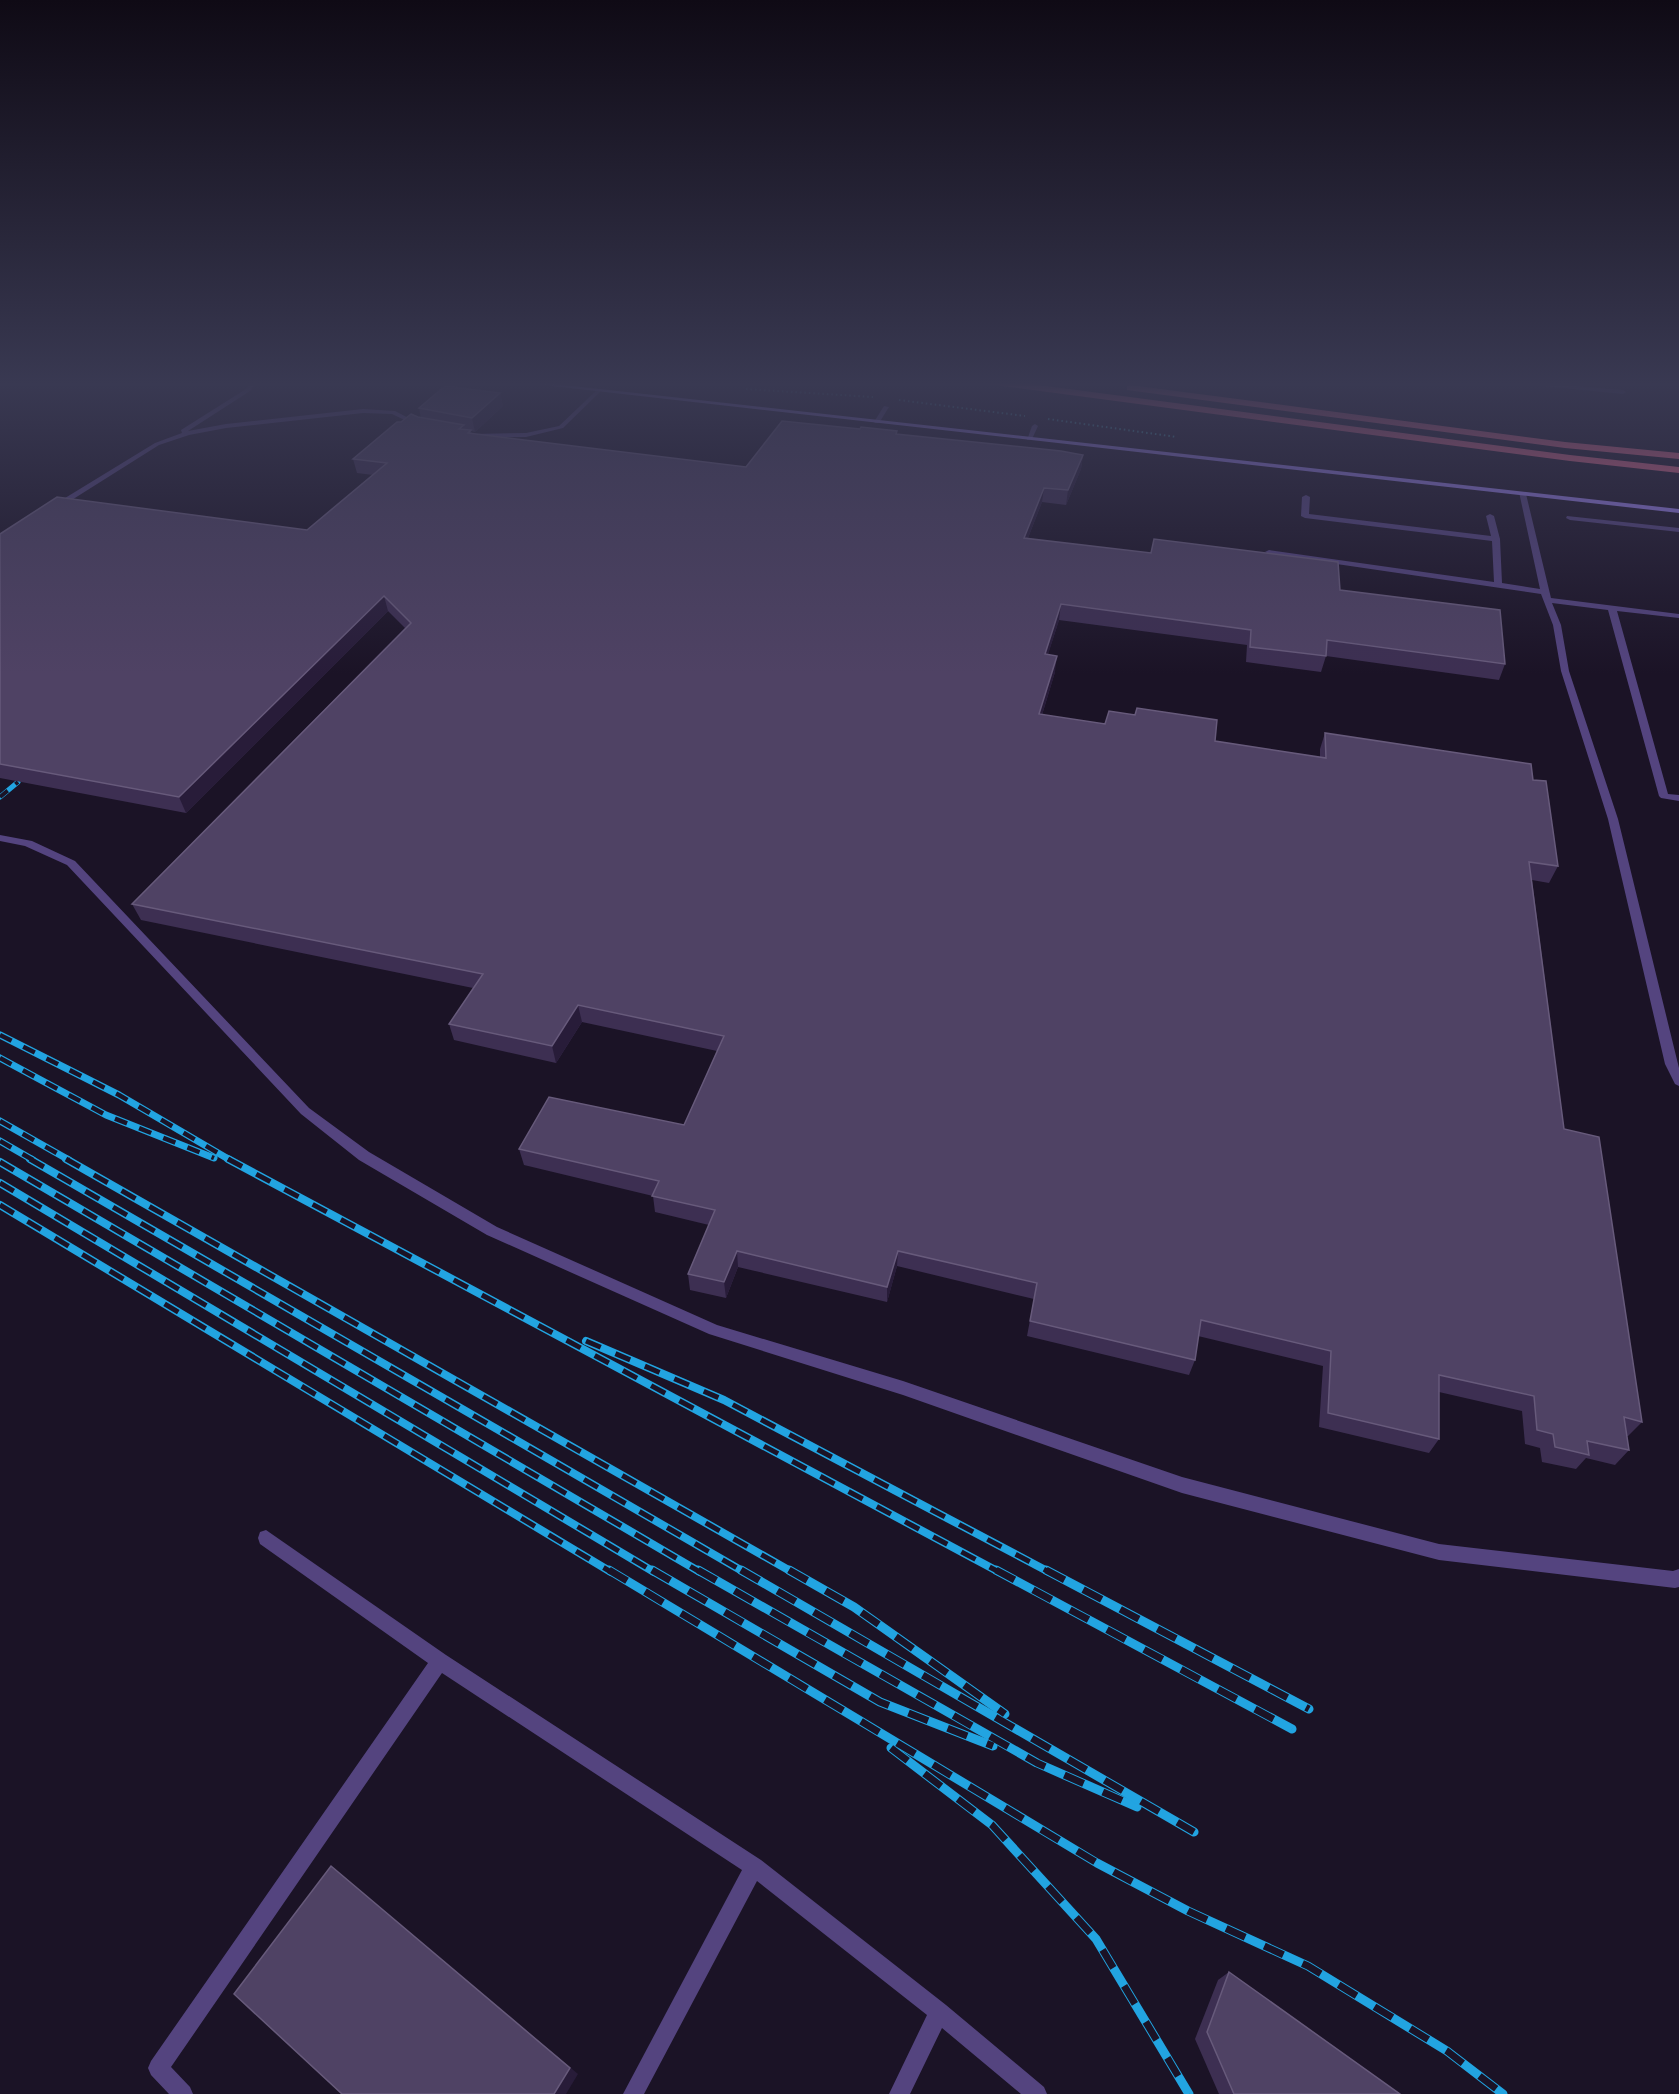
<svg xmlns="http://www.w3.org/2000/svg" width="1679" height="2094" font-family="Commissioner,sans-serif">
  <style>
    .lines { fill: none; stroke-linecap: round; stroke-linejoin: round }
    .path { stroke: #419aab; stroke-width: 2; stroke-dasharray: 1.5 3; stroke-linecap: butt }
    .service { fill: #54447f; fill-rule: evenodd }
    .secondary { fill: #9b80ee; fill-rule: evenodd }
    .motorway { fill: #eb688a; fill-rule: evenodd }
    .rail-far3-casing { stroke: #22a4e1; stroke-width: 5 }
    .rail-far2-casing { stroke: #22a4e1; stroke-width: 7 }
    .rail-far1-casing { stroke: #22a4e1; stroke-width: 8 }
    .rail-casing { stroke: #22a4e1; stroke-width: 9 }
    .rail-far3 { stroke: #1b1326; stroke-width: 4; stroke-dasharray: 10; stroke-linecap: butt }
    .rail-far2 { stroke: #1b1326; stroke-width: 4.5; stroke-dasharray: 13; stroke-linecap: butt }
    .rail-far1 { stroke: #1b1326; stroke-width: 5; stroke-dasharray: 16; stroke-linecap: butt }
    .rail { stroke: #1b1326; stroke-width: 7; stroke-dasharray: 21; stroke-linecap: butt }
    .wall { fill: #3d2f52 }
    .shaded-wall { fill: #281c39 }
    .building { fill: #4f4264; stroke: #675a7b; stroke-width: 1.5 }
  </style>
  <rect width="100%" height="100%" fill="#1b1326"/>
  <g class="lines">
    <g class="path">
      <path d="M746,389L873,397"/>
      <path d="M899,400L1025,416"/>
      <path d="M1048,419L1177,437"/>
    </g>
    <g class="service">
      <path d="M252,381H259L250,391L188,431L226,424L363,409L395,411L422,425L417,426L392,414L363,413L226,428L189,435L159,445L59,508L52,506L155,443L182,433L181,430L246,389Z"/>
      <path d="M1493,381H1519L1623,390L1626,392L1623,394Z"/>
      <path d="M598,389L600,390V392L563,428L526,437L474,438L471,436L474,434L526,433L559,426Z"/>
      <path d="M884,406L889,407L879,423H875L874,422Z"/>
      <path d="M1035,424L1038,426L1032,439L1027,440L1032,426Z"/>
      <path d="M1519,492L1526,494L1551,598L1679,614V618L1617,611L1668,794L1679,795V801L1661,798L1659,796L1608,610L1552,603L1561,625L1569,671L1618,819L1679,1068V1086L1675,1084L1665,1064L1608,819L1561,671L1553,625L1541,594L1269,554L1265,552L1269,550L1494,582L1492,541L1305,518L1301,516L1302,497L1306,495L1310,497L1309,514L1491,536L1486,516L1490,514L1494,516L1500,539L1502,583L1540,589Z"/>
      <path d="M1567,516L1679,528V532L1570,520L1566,518Z"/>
      <path d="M0,835L32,841L75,861L309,1108L369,1152L497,1227L717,1325L903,1381L1182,1477L1439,1544L1673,1571L1679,1569V1587L1675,1588L1439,1560L1182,1493L903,1395L709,1334L487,1235L359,1160L301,1114L67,865L25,846L0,841Z"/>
      <path d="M266,1530L446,1655L761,1860L946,2005L1044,2087L1047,2094H1021L942,2028L910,2094H889L927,2015L757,1881L644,2094H623L742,1870L442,1673L171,2067L190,2087L193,2094H169L151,2075L148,2068L151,2061L428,1663L260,1544L258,1538L260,1532Z"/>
    </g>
    <path class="secondary" d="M507,381H528L1679,509V513Z"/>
    <g class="motorway">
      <path d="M982,381H1009L1570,455L1679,467V473L1570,461L987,384Z"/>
      <path d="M1130,385L1565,442L1679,453V459L1565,448L1127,390V386Z"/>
    </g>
    <defs>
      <path id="rail-far3" d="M0,797L18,782"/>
      <g id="rail-far2">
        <path d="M0,1035L119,1095L230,1160"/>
        <path d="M0,1058L106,1115L214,1158"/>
        <path d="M0,1121L69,1160"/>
        <path d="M0,1141L33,1160"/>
      </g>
      <g id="rail-far1">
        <path d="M30,1159L744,1572"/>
        <path d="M66,1159L792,1572"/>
        <path d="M228,1159L999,1572"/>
        <path d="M0,1162L700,1572"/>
        <path d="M0,1183L654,1572"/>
        <path d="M0,1205L611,1572"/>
        <path d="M586,1341L724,1400L1049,1572"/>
      </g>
      <g id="rail">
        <path d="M609,1570L1097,1863L1188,1911L1308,1966L1447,2051L1503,2094"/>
        <path d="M652,1570L880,1702L993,1746"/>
        <path d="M698,1570L1037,1763L1137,1807"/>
        <path d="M741,1570L1194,1832"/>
        <path d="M789,1570L854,1607L1005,1714"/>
        <path d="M996,1570L1292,1729"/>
        <path d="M1046,1570L1309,1709"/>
        <path d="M891,1748L992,1825L1096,1939L1189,2094"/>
      </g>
    </defs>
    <use href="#rail-far3" class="rail-far3-casing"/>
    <use href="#rail-far2" class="rail-far2-casing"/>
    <use href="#rail-far1" class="rail-far1-casing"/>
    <use href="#rail" class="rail-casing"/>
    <use href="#rail-far3" class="rail-far3"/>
    <use href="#rail-far2" class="rail-far2"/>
    <use href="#rail-far1" class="rail-far1"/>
    <use href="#rail" class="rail"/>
  </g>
  <g class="wall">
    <path d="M500,393L503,406L475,432L471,431L472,434L746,467L897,434L1083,455L1081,469L1066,505L1042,502L1028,538L1340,590L1505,664L1499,680L1326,656L1321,672L1246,662L1247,645L1059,620L1048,654L1055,672L1042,715L1320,757V749L1325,733L1533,780L1558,866L1549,883L1532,880L1564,1129L1642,1422L1628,1436H1627L1629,1450L1615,1465L1586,1458L1576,1469L1542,1462L1540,1448L1525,1444L1522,1411L1439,1392V1439L1429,1453L1319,1427L1323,1366L1198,1336L1195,1360L1189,1375L1027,1336L1034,1299L897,1266L887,1302L738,1267L726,1298L690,1290L688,1274L709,1225L655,1212L653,1196L524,1165L519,1149L684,1125L717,1051L582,1022L556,1063L454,1040L449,1024L473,988L141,920L132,904L405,628L388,611L186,813L0,778V534L307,530L373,475L357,473L353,459L401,422L418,417L421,418L419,408Z"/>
    <path d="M1229,1972L1400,2094H1219L1195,2039L1218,1980Z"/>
  </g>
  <g class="shaded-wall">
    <path d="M500,393L503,406L475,432L472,418Z"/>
    <path d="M1083,455L1081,469L1066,505L1068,490Z"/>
    <path d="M1044,488L1042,502L1022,553L1024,538Z"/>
    <path d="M384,596L388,611L186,813L179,797Z"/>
    <path d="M1061,604L1059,620L1043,670L1045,654Z"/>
    <path d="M1057,656L1055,672L1037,731L1039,714Z"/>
    <path d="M578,1005L582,1022L556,1063L552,1046Z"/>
    <path d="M737,1251L738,1267L726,1298L724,1282Z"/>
    <path d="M898,1251L897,1266L887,1302V1287Z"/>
    <path d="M331,1866L578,2074L566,2094H554Z"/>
  </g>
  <g class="building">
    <path d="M445,386L500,393L472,418L419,408Z"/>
    <path d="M411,414L418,417L464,425L459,429L471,430L468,433L746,467L782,421L860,429L861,427L897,431L896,434L1061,451L1083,455L1068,490L1044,488L1024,538L1151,553L1154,539L1338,562L1340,590L1500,610L1505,664L1327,640L1326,656L1250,647L1251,630L1061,604L1045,654L1057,656L1039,714L1105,724L1109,711L1135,715L1137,708L1217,720L1215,741L1326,758L1325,733L1531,764L1533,780L1546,781L1558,866L1529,862L1564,1129L1599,1137L1642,1422L1624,1417L1629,1450L1587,1441L1589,1455L1555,1447L1553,1434L1537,1430L1534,1396L1439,1375V1439L1328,1413L1331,1351L1201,1320L1195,1360L1030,1321L1037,1283L898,1251L887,1287L737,1251L724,1282L688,1274L715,1210L652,1196L659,1181L519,1149L549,1097L684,1125L724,1036L578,1005L552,1046L449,1024L483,974L132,904L411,623L384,596L179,797L0,764V534L57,497L307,530L387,463L353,459L397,422H401Z"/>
    <path d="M331,1866L570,2068L554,2094H342L234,1994Z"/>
    <path d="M1229,1972L1400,2094H1234L1207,2032Z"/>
  </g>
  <linearGradient id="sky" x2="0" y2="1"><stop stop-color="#0f0a15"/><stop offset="0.57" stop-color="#393952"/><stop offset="1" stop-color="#393952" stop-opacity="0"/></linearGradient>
  <rect width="1679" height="674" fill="url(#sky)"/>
</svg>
